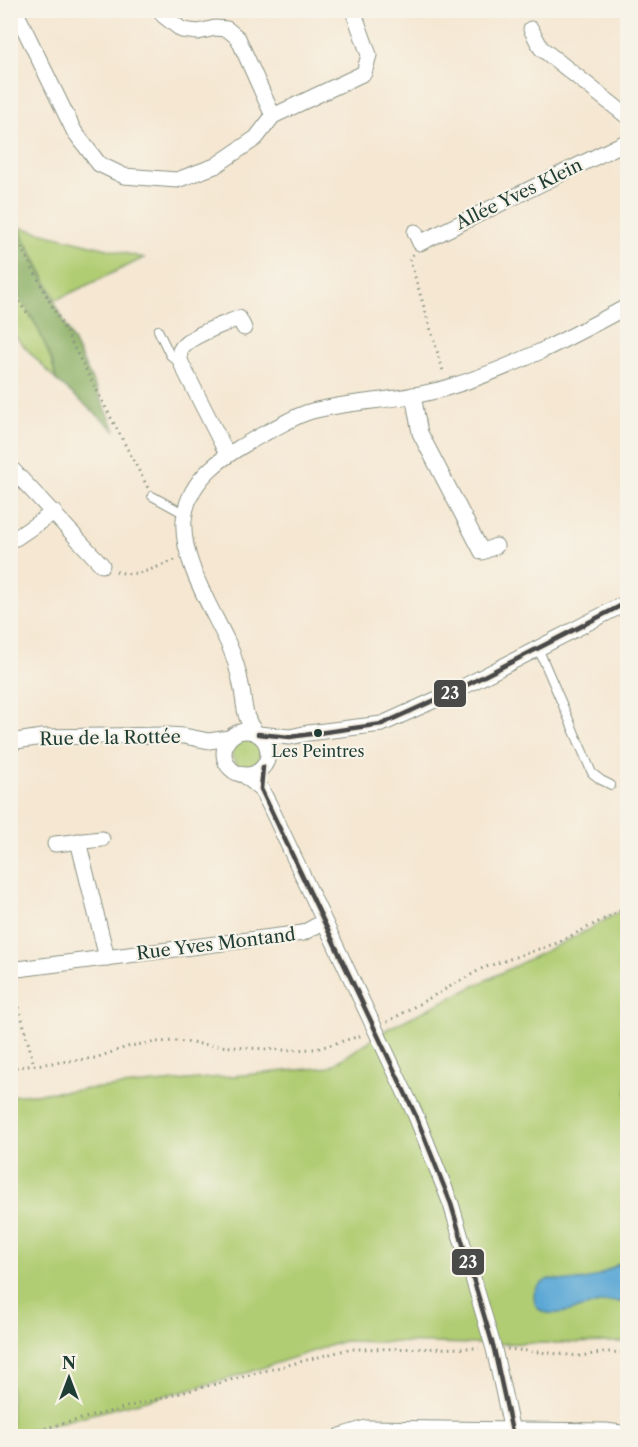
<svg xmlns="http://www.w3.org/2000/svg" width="638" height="1447" font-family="'Libre Caslon Text',serif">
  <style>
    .green { fill: #b1cd73; stroke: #688554; stroke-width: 1.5 }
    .forest { fill: #8cb065; stroke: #56764c; stroke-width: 1.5 }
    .water { fill: #5ca8d5; stroke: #3e7284; stroke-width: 1.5 }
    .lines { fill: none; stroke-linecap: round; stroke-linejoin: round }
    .lane-casing { stroke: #8a9283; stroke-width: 10 }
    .street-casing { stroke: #8a9283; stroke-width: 17 }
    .path { stroke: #8a9283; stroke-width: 3; stroke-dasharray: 1.5 4.5; stroke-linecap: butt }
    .lane { stroke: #fff; stroke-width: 8 }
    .street { stroke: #fff; stroke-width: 15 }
    .bus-1-casing { stroke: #f7f3e8; stroke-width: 9 }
    .bus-1 { stroke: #4a4a49; stroke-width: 4.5 }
    .bus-dot { fill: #1f3d34; stroke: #f7f3e8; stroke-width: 2 }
    .labels { text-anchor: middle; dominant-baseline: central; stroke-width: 4.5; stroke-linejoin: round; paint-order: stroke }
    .bus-label { font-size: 16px; fill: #1f3d34; stroke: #f7f3e8 }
    .street-label { font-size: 18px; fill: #1f3d34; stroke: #f7f3e8 }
    .line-badge { stroke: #f7f3e8; stroke-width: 2 }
    .badge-label { font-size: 16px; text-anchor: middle; font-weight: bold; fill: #fff }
  </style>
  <rect width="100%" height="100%" fill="#f7f3e8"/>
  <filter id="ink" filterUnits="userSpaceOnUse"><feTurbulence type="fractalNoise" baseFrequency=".0167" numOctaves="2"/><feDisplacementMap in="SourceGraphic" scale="12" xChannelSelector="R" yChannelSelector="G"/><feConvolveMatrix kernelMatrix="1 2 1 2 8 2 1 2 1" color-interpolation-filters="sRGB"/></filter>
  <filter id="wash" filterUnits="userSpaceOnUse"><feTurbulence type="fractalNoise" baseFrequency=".008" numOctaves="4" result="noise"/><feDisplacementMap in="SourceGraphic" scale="24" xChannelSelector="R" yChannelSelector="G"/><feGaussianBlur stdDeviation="1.35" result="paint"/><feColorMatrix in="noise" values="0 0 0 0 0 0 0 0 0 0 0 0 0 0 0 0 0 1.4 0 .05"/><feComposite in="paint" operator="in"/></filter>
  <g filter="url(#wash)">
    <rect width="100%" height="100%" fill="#f5e7d2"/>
    <g class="green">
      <path d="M19,227L144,258L56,300Z"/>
      <path d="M10,281C29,312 49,343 56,380L11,332Z"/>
      <circle cx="246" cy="753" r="14"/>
      <path d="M627,907V1342L476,1344L344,1341L228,1379L11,1435V1096L330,1067L389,1028L588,930Z"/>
    </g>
    <path class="forest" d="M11,205L19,227L116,431L56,380L53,364L38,328L11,281Z"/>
    <path class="water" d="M627,1259V1302C620,1302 611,1301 604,1302C588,1304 534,1330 534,1296C534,1287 542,1283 549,1279C557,1279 565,1281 573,1281C593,1282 611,1268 627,1259Z"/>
  </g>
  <g filter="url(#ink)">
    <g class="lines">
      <defs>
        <g id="lane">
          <path d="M158,330L170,355L179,363"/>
          <path d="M152,496L185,514"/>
          <path d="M538,648L592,773L601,780L611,785"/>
        </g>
        <g id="street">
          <path d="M15,10L74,131L99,164L124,176L177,180L215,166L256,138L273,116L364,73L369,55L353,10"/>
          <path d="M160,10L164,16L182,30L198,32L215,28L227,29L238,38L273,116"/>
          <path d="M531,29L541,48L628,117"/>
          <path d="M415,232L420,243L628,141"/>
          <path d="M413,395L420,433L482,552L496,546"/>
          <path d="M227,454L182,365C180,360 179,356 180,351C185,337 225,324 239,318L244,328"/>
          <path d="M10,467L102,565"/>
          <path d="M10,539L16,538L54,512"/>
          <circle cx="246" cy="753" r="22"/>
          <path d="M255,732C244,717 245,708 242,690C239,673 235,658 228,643C211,607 181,560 184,520C188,474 231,452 267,432C282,425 296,415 312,411C356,400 403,401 446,388C513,368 567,339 628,306"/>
          <path d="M258,734L290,737L308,733L382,724L457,690L628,602"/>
          <path d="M10,742L42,737L168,735L184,736L209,741L229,738"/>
          <path d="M244,775L261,789L269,804L416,1116L451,1204L494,1349L513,1436"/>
          <path d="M78,841L107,958"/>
          <path d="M55,844L102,839"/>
          <path d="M10,970L303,933L323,922"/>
          <path d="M340,1436L366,1428L606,1431L628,1434"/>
        </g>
      </defs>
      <use href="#lane" class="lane-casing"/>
      <use href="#street" class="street-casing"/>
      <g class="path">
        <path d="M10,226L148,488"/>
        <path d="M413,254L410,260L444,374"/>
        <path d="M10,286L20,304L30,316"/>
        <path d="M116,571C136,579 156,567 175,560"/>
        <path d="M13,984L34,1065"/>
        <path d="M387,1022L483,968L557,943L628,907"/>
        <path d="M10,1068L95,1058L130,1046L156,1042L176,1041L218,1046L283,1050L316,1049L363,1035"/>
        <path d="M507,1349L580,1356L608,1352L628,1353"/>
        <path d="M16,1436L349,1349L479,1348"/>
      </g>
      <use href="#lane" class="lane"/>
      <use href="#street" class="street"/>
      <defs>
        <g id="bus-1">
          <path d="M258,734L290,737L382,724L457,690L628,602"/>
          <path d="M263,767L261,789L416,1116L451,1204L494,1349L513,1436"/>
        </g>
      </defs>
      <use href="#bus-1" class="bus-1-casing"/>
      <use href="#bus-1" class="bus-1"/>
    </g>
  </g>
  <circle class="bus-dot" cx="318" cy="733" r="5"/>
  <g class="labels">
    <g class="bus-label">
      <text x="318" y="751">Les Peintres</text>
    </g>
    <g class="street-label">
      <text transform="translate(519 194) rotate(-26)">Allée Yves Klein</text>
      <text transform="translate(110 738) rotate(-1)">Rue de la Rottée</text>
      <text transform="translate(216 944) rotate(-7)">Rue Yves Montand</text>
    </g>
  </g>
  <g class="line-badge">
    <rect x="433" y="679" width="34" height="29" rx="6" fill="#4a4a49"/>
    <rect x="451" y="1248" width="34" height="28" rx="6" fill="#4a4a49"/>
  </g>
  <g class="badge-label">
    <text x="450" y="699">23</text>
    <text x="468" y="1268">23</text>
  </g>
  <rect width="638" height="1447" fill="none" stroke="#f7f3e8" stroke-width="36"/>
  <g transform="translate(69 1378)" stroke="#f7f3e8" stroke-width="4.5" paint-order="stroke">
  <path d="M0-4.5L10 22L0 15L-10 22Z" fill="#1f3d34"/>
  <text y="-9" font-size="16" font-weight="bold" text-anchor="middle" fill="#1f3d34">N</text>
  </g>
</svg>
